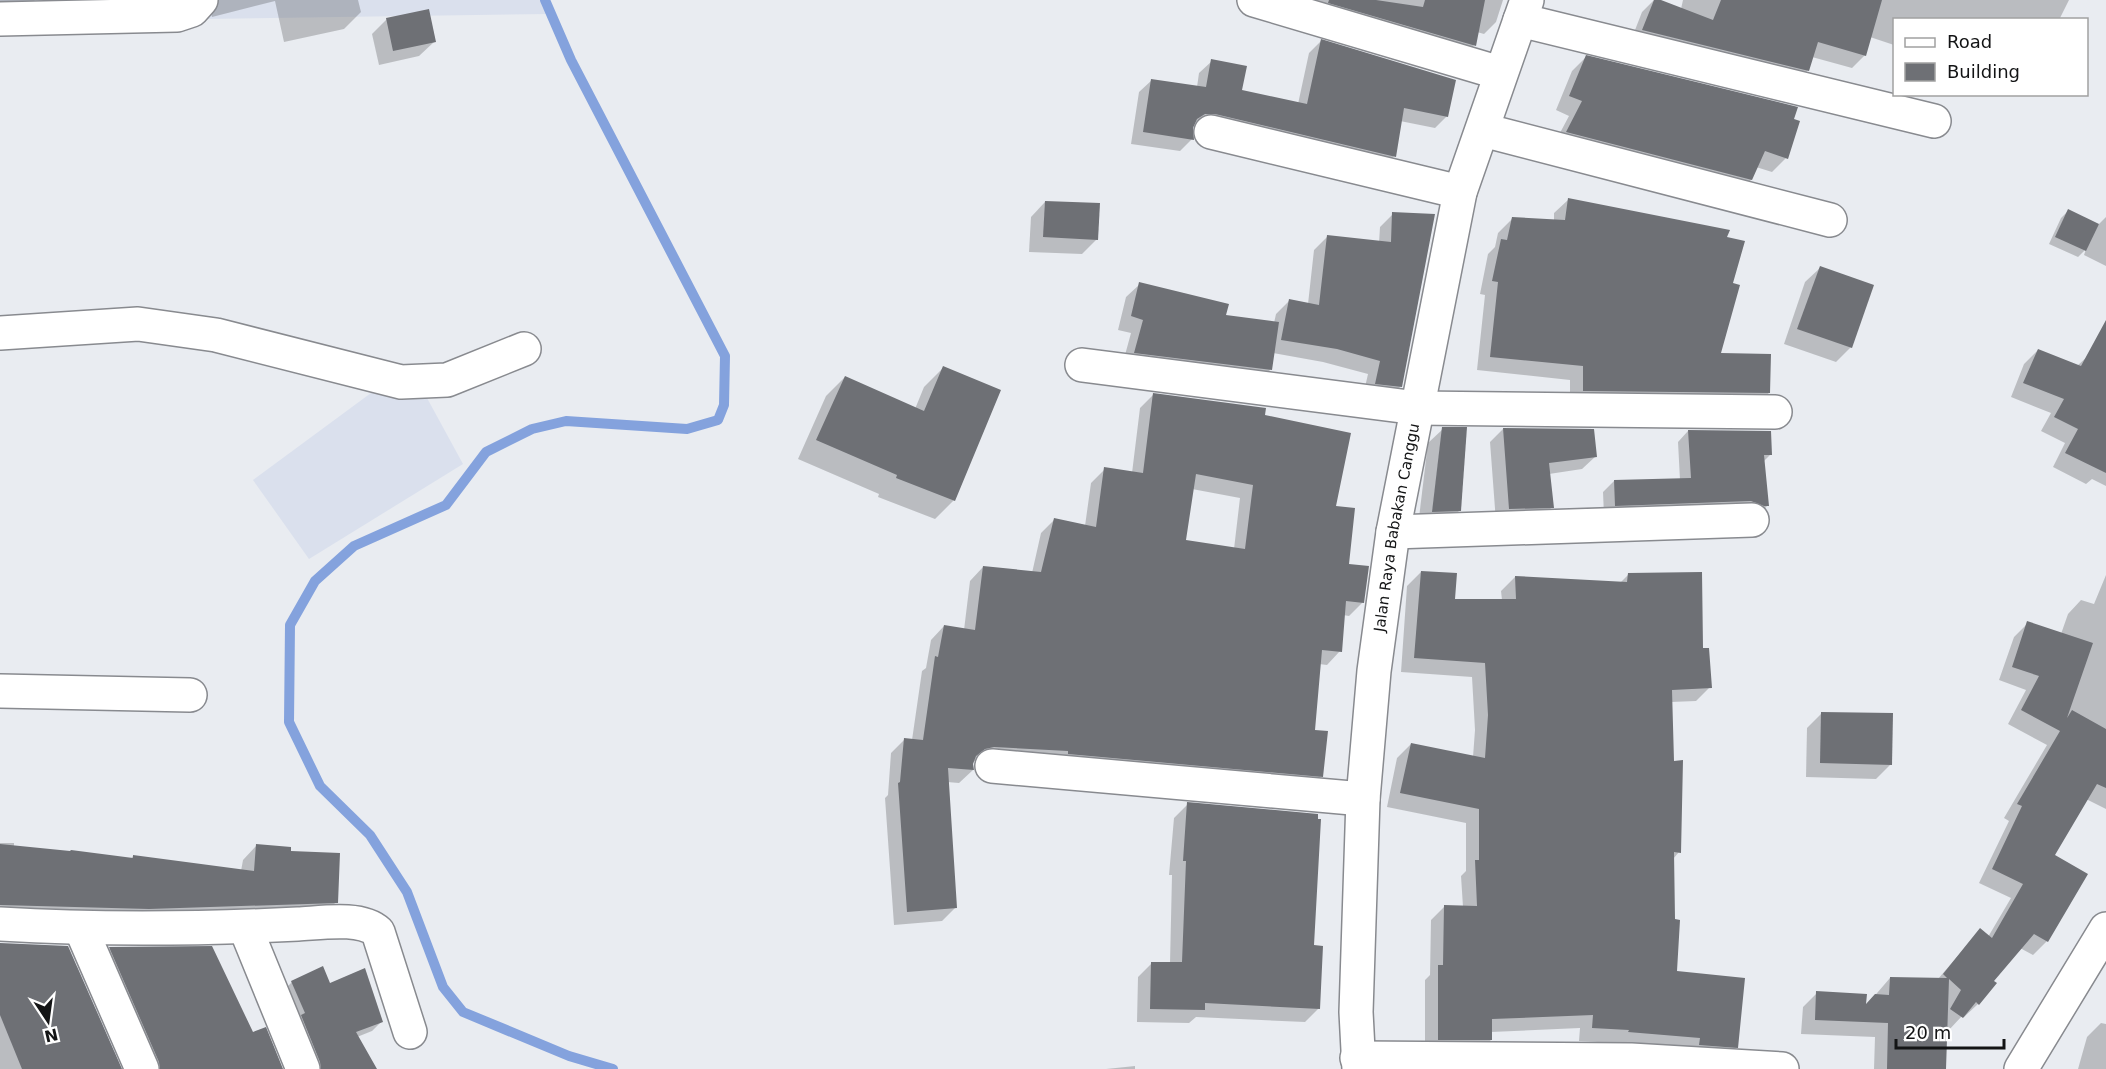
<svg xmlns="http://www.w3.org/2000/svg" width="2106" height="1069" font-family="'DejaVu Sans',sans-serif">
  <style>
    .built { fill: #dae0ed }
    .shadow { fill: #0003; fill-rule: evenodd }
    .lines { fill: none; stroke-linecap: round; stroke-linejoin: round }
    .stream { stroke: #84a2dd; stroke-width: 10 }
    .building { fill: #6e7075; fill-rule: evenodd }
    .minor-casing { stroke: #888a8f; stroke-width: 36 }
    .minor { stroke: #fff; stroke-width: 33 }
    .labels { text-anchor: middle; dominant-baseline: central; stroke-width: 6; stroke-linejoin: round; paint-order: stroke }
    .street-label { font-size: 15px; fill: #131415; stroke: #fff }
  </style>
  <rect width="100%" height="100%" fill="#e9ecf1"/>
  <g class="built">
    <path d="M0,0H546L550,14L0,22Z"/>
    <path d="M409,365L463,464L309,559L253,480Z"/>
  </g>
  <g class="shadow">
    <path d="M0,0H35L17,19H0Z"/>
    <path d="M208,0H358L361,12L344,29L284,42L275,1L212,17Z"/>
    <path d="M1267,0H1503L1496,22L1484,34L1477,32L1474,45L1462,58Z"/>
    <path d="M1654,0L1681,9L1683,0H2069L2059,20H1894V45L1870,37L1865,55L1852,68L1812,57L1808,70L1795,84L1630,43L1642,12Z"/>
    <path d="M387,19L434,42L419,56L379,65L372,34Z"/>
    <path d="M1321,41L1447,116L1435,128L1400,121L1394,156L1382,169L1202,125L1192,126V139L1180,151L1131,144L1139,92L1152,80L1197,87L1199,73L1212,61L1241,92L1298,104L1309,53Z"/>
    <path d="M1586,57L1786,158L1772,172L1756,167L1751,180L1736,194L1553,146L1569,116L1556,110L1572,71Z"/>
    <path d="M1568,200L1725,238L1731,284L1719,355L1769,393L1755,406L1570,404V380L1477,370L1485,295L1480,294L1488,254L1495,247L1498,233L1512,219L1554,221V213Z"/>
    <path d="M1045,202L1097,239L1082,254L1029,252L1031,217Z"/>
    <path d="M2068,211L2098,225L2106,217V266L2084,255L2086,249L2078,257L2049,244L2061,218Z"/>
    <path d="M1393,214L1401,386L1388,400L1363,396L1368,374L1323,362L1273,353L1270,370L1257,383L1122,366L1131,333L1118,330L1126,297L1140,284L1224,316L1274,323L1276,314L1289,301L1308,304L1314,250L1327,237L1379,243L1380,227Z"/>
    <path d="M1820,268L1851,347L1836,362L1784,344L1805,282Z"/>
    <path d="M2038,350L2077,366L2088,356L2106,365V486L2092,479L2086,484L2053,467L2065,443L2041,431L2051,413L2011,397L2024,364Z"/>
    <path d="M943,368L999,390L954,500L935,519L878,497L879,494L798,459L826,396L845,377L915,409L924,387Z"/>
    <path d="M1153,395L1264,416L1334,507L1347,565L1363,602L1349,616L1343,615L1340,651L1327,665L1319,664L1314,732L1321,776L1308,789L973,761V770L959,783L947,782L956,907L942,921L894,925L885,798L888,795L891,753L904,740H912L922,671L926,668L931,640L944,626L964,630L970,581L983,567L1032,573L1041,533L1054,520L1085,526L1091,483L1105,469L1132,473L1140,408ZM1192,489L1240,498L1234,549L1185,541Z"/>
    <path d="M1443,429L1460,510L1445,525L1418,526L1428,443Z"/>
    <path d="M1503,429L1596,456L1582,469L1549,474L1552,507L1539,521L1496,522L1490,442Z"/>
    <path d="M1688,431L1771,454L1763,462L1768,505L1757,516H1604L1603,492L1614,481L1680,480L1678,442Z"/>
    <path d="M1421,572L1454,600H1502L1501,591L1515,577L1620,583L1628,575L1701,650L1710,687L1696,701L1671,702L1672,762L1679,852L1673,859L1675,972L1737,1047L1723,1061L1615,1045L1616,1043L1579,1041L1580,1028L1491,1032V1040L1477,1053H1425V980L1430,975L1431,920L1445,906L1463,907L1461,876L1466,871V823L1387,807L1397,758L1411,744L1473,757L1475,730L1472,677L1401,672L1407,586Z"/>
    <path d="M2106,575V809L2086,799L2053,855L2047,941L2033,955L2020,948L1992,981L1978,1004L1964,1017L1962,1016L1948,1031L1946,1029L1945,1069H1874L1875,1037L1801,1034L1803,1007L1817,993L1865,1007L1890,978L1938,979L1980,930L1988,937L2011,898L1979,883L2009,821L2004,818L2047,745L2008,724L2026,690L1999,680L2014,637L2028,623L2061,634L2068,614L2081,600L2094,604Z"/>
    <path d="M1821,714L1891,764L1876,779L1806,777L1807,728Z"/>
    <path d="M1188,804L1312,947L1319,1008L1305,1022L1196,1017L1189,1023L1137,1022L1138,977L1152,963H1170L1172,875H1169L1174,818Z"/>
    <path d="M0,843H14V847L131,859L133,856L241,871L243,860L257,845L289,852L336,902L322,917L0,919Z"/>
    <path d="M0,944L120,1069H0Z"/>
    <path d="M110,948L252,1033L281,1069H148L100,958Z"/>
    <path d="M292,982L330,985L382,1021L372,1031L357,1037L375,1069H310L282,992Z"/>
    <path d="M2101,1023L2106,1024V1069H2078L2087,1037Z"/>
    <path d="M1135,1066V1069H1106Z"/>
  </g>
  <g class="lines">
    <path class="stream" d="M545,0L571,60L725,356L724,405L718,420L687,429L566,421L532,429L486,452L446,505L354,546L315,581L290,625L289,722L320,786L370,835L407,892L443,987L463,1012L569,1056L613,1069"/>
  </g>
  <g class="building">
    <path d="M1329,0H1376L1423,7L1425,0H1485L1476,46L1328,3Z"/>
    <path d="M1654,0H1661L1713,20L1721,0H1882L1866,56L1818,42L1809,71L1642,30Z"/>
    <path d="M429,9L436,42L393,51L386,18Z"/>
    <path d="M1321,39L1456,80L1448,117L1404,108L1396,157L1215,114H1205L1197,119L1193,128L1194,140L1143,132L1151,79L1206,87L1211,59L1247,66L1242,90L1307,104Z"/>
    <path d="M1586,55L1798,107L1794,119L1800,121L1788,159L1765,151L1752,180L1566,132L1582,101L1569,96Z"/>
    <path d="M1568,198L1730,230L1727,237L1745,241L1733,283L1740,285L1721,353L1771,354L1770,393L1583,391V366L1490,357L1498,282L1492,281L1501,239L1507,240L1512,217L1565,220Z"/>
    <path d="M1045,201L1100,203L1098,240L1043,237Z"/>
    <path d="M2068,209L2099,224L2086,251L2055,237Z"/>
    <path d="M1392,212L1435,214L1402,387L1375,384L1380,361L1337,349L1281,340L1289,299L1319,305L1327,235L1391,242Z"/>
    <path d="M1820,266L1874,285L1852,348L1797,329Z"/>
    <path d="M1139,282L1229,304L1226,315L1279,322L1272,370L1134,353L1143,320L1131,316Z"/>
    <path d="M2106,320V473L2065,453L2078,429L2054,417L2064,399L2023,383L2038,349L2081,366Z"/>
    <path d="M943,366L1001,390L955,501L896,478L897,475L816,440L845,376L924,411Z"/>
    <path d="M1153,393L1266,408L1265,415L1351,433L1336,506L1355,508L1349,564L1369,566L1364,603L1346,601L1342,652L1322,650L1315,730L1328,731L1323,777L1068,754V751L994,747L985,749L976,756L973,764L974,770L948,768L957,908L907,912L898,783L900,782L904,738L923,740L935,656L938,657L944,625L975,630L983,566L1041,572L1054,518L1096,527L1104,467L1143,473ZM1196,474L1253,485L1245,549L1186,540Z"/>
    <path d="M1442,427H1467L1461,511L1432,512Z"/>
    <path d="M1503,428L1594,429L1597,457L1549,463L1554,508L1509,509Z"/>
    <path d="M1688,430L1771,431L1772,455H1764L1769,506H1764L1751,501L1615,506L1614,480L1691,478Z"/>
    <path d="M1421,571L1457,573L1455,599H1516L1515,576L1627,582L1628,573L1702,572L1703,648H1709L1712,688L1672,690L1674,761L1683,760L1681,853L1674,852L1675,919L1680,920L1677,971L1745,978L1738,1048L1699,1045L1700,1038L1628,1032L1629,1030L1592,1028L1593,1015L1492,1019V1040H1438V965H1443L1444,905L1477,906L1475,860H1479V809L1400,793L1411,743L1485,758L1488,715L1485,663L1414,658Z"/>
    <path d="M2027,621L2093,643L2067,718L2072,710L2106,729V788L2097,784L2055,855L2088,874L2048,942L2034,934L1994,981L1997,983L1979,1005L1976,1002L1963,1018L1950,1009L1961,990L1949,979L1946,1069H1887L1888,1023L1815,1020L1816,991L1867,994L1866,1004L1875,994L1889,995L1890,977L1947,978L1943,974L1980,928L1992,938L2023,884L1992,869L2022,806L2017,804L2060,731L2021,710L2039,676L2012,667Z"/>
    <path d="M1821,712L1893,713L1892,765L1820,763Z"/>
    <path d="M1187,802L1318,814V819H1321L1314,945L1323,946L1320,1009L1205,1003V1010L1150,1009L1151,962H1182L1186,861H1183Z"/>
    <path d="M0,844L70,851L71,850L133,858V855L254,871L256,844L291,847V851L340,853L338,903L149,909L0,905Z"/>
    <path d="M0,943L68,946L122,1069H22L0,1015Z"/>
    <path d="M212,946L253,1032L266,1027L283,1069H160L159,1062L109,947Z"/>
    <path d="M323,966L330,983L365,968L383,1022L356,1032L377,1069H321L320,1062L301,1015L305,1013L291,981Z"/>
  </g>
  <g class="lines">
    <defs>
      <g id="minor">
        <path d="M1254,0L1500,73"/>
        <path d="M0,19L177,15L192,10L201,0"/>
        <path d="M1520,20L1934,121"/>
        <path d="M1483,130L1830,220"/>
        <path d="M1211,132L1460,192"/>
        <path d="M0,333L138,324L216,335L401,382L447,380L524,349"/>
        <path d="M1082,365L1417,408L1775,412"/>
        <path d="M1393,532L1752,520"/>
        <path d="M0,691L190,695"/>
        <path d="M992,766L1363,799"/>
        <path d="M0,924C99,930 199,929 298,924C320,923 361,916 378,932L410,1032"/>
        <path d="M245,927L303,1069"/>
        <path d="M81,929L142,1069"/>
        <path d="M1357,1058L1631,1060L1782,1069"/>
        <path id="s1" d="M1359,1069L1356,1012L1363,799L1374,671L1393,532L1460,192L1527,0"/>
        <path d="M2021,1069L2106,929"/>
      </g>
    </defs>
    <use href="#minor" class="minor-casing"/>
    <use href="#minor" class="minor"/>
  </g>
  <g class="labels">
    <g class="street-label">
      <text stroke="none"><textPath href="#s1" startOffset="544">Jalan Raya Babakan Canggu</textPath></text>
    </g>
  </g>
  <rect x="1893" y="18" width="195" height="78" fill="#ffffff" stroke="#a1a1a1" stroke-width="1.5"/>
  <rect x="1905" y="38" width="30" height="9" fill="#ffffff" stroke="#a1a1a1" stroke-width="1.5"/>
  <text x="1947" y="48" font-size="18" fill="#131415">Road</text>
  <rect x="1905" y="63" width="30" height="18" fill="#6e7075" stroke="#a1a1a1" stroke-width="1.5"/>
  <text x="1947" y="78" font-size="18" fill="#131415">Building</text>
  <g transform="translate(48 1021) rotate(167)" stroke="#ffffff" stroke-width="4.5" paint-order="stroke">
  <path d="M0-4.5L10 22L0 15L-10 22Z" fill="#131415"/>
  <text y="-9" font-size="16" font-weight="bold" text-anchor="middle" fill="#131415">N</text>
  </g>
  <path d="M1896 1039v9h108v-9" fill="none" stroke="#131415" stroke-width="3"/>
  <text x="1905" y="1039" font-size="18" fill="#131415" stroke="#ffffff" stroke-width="4.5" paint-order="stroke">20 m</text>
</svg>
